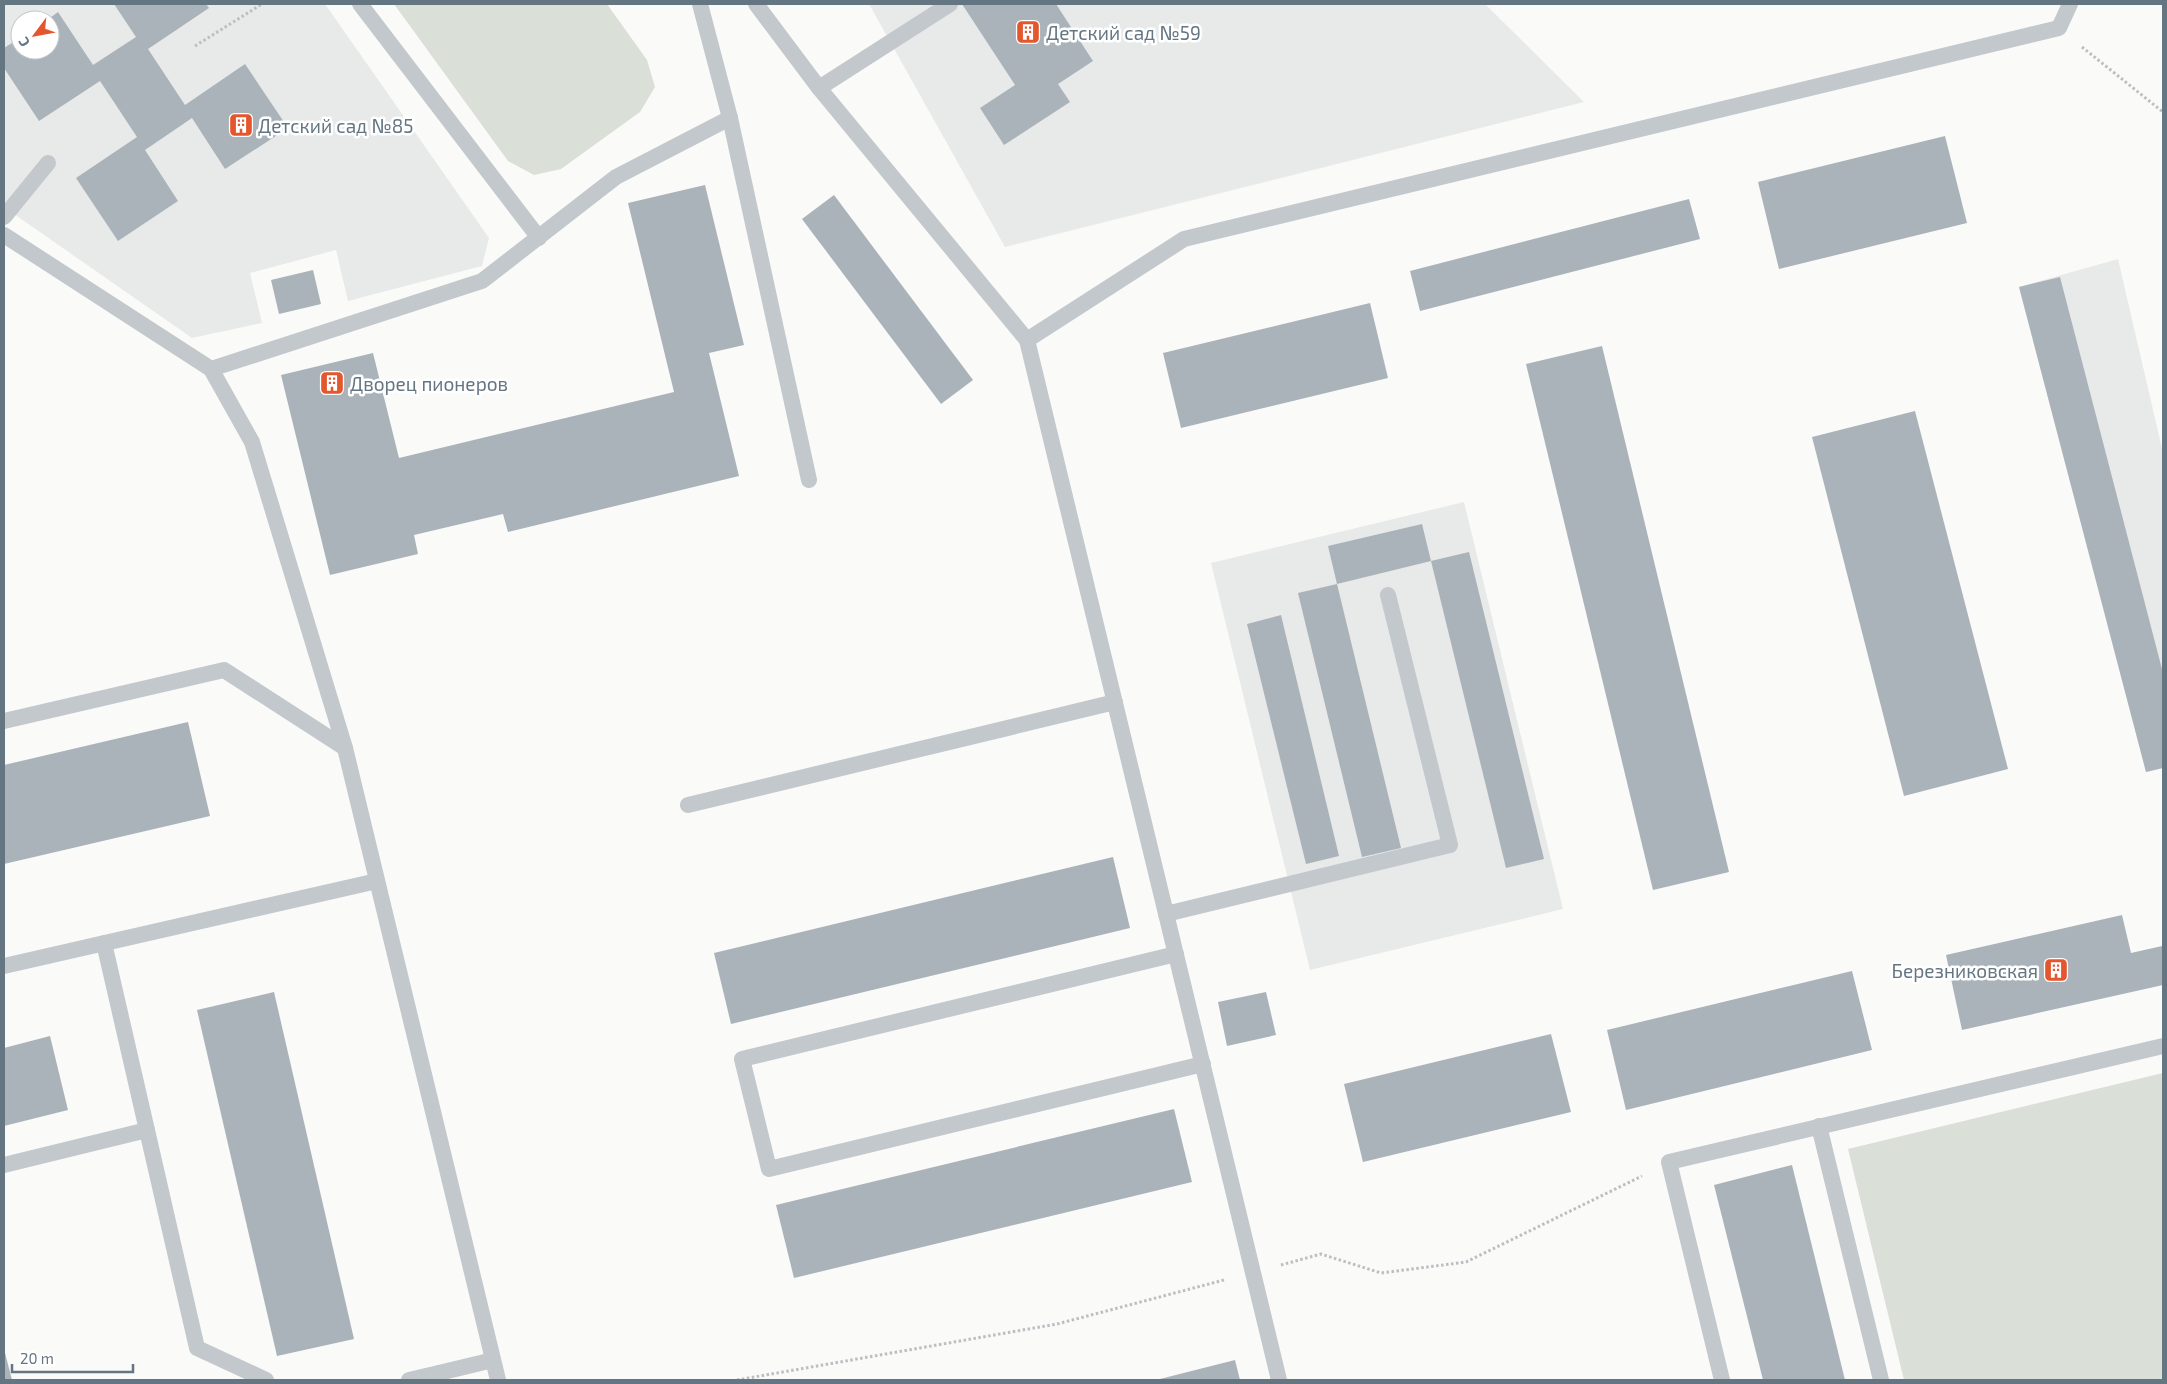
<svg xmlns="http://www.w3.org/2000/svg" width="2167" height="1384" font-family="'Exo 2',sans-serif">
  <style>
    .built { fill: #e8e9e9; fill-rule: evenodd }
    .park { fill: #dadfd7 }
    .building { fill: #aab3b9 }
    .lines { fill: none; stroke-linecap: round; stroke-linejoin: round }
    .path { stroke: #bbbfc2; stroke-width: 3; stroke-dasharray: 2.5 2.5; stroke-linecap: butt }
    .service { stroke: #c3c8cc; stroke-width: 16 }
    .labels { text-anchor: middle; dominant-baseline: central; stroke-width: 5; stroke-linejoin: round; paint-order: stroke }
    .poi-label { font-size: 19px; fill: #657683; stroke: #fff; text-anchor: start }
  </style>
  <rect width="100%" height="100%" fill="#fafaf8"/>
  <g class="built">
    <path d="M4,4H325L489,238L482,266L348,301L336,250L250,273L262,323L192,338L4,207ZM20,20H50V50H20Z"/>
    <path d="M869,4H1485L1584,102L1005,247Z"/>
    <path d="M2118,259L2163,453V768L2146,772L2019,287Z"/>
    <path d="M1464,502L1563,909L1310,970L1211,563Z"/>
  </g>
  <g class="park">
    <path d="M394,4H607L647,60L655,87L640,112L561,169L534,175L508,161Z"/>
    <path d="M2163,1073V1380H1904L1848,1149Z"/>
  </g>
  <g class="building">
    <path d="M114,4H206L209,8L148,49L185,105L245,64L288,128L225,169L192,118L145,150L178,201L118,241L76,178L137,137L100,81L39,121L4,68V48L20,38V50H50V20H47L58,12L93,65L136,37Z"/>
    <path d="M962,4H1056L1093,61L1058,84L1070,102L1004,145L980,108L1015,85Z"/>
    <path d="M1945,136L1967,223L1779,269L1758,182Z"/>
    <path d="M705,185L744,345L709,353L739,476L508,532L503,514L414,535L418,554L330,575L281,375L373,353L399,458L674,392L628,203Z"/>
    <path d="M834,195L973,380L941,404L802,219Z"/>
    <path d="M1689,199L1700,239L1420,311L1410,271Z"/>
    <path d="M313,270L321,304L279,314L271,280Z"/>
    <path d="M2060,277L2163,673V768L2146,772L2019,287Z"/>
    <path d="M1370,303L1388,378L1181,428L1163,353Z"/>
    <path d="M1602,346L1729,872L1653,890L1526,364Z"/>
    <path d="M1915,411L2008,769L1904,796L1812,437Z"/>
    <path d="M1422,524L1431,561L1337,584L1328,546Z"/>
    <path d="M1469,552L1544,859L1506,868L1431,561Z"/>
    <path d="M1337,584L1401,848L1362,857L1298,593Z"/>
    <path d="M1281,615L1339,856L1306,864L1247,624Z"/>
    <path d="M188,722L210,816L4,864V765Z"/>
    <path d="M1113,857L1130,928L731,1024L714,953Z"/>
    <path d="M2122,915L2131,953L2162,946L2163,985L1962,1030L1946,955Z"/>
    <path d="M1852,971L1872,1050L1626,1110L1607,1030Z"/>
    <path d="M274,992L354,1339L277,1356L197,1010Z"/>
    <path d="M1266,992L1276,1035L1227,1046L1218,1002Z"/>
    <path d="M1551,1034L1571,1112L1363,1162L1344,1084Z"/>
    <path d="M50,1036L68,1110L4,1126V1048Z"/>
    <path d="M1174,1109L1192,1182L794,1278L776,1205Z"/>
    <path d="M1792,1165L1845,1380H1763L1714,1185Z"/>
    <path d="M4,1349L12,1380H4Z"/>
    <path d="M1235,1360L1240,1380H1156Z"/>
  </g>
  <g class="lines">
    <g class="path">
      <path d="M195,46L262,4"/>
      <path d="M2082,47L2163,112"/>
      <path d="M1281,1265L1321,1254L1381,1273L1466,1262L1642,1176"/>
      <path d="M737,1380L1057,1324L1224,1280"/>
    </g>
    <g class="service">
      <path d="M360,4L539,238"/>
      <path d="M700,4L730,118L809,480"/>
      <path d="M756,4L819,88L1027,340L1279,1380"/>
      <path d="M819,88L950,4"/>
      <path d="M4,217L48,163"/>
      <path d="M4,235L211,369L252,442L345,748L498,1380"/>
      <path d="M1027,340L1184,239L2059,28L2070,4"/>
      <path d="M211,369L482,281L616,177L730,118"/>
      <path d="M4,721L224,670L345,748"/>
      <path d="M688,805L1115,702"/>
      <path d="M1166,914L1450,845L1388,595"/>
      <path d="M104,943L197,1348L266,1380"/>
      <path d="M1176,954L742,1059L769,1169L1203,1064"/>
      <path d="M4,966L377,881"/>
      <path d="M1819,1126L1881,1380"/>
      <path d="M4,1165L147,1130"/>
      <path d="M439,1373L493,1360"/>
      <path d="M409,1380L439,1373L441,1380"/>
      <path d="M1722,1380L1669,1162L2163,1046"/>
    </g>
  </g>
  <defs>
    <symbol id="building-square" viewBox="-11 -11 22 22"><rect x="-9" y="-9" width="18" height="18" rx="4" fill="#e4572e" stroke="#fff"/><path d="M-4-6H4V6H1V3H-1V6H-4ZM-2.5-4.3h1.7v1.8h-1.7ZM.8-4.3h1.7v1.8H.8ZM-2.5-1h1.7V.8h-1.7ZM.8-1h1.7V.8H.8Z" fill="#fff"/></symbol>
  </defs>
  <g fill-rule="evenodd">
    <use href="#building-square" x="1014" y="18" width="28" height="28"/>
    <use href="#building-square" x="227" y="111" width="28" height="28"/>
    <use href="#building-square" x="318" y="369" width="28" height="28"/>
    <use href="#building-square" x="2042" y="956" width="28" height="28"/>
  </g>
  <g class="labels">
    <g class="poi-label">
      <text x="1046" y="32">Детский сад №59</text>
      <text x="258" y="125">Детский сад №85</text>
      <text x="350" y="383">Дворец пионеров</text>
      <text x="2038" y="970" text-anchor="end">Березниковская</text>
    </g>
  </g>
  <rect width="2167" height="1384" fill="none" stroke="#657683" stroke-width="10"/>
  <g transform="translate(35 35) rotate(238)"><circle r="24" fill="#ffffff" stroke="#c1c8cd"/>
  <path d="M0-4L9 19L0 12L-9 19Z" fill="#e4572e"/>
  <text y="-8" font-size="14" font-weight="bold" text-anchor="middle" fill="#657683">С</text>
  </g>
  <path d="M12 1364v8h121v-8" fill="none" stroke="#657683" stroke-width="2.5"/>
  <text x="20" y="1364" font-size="15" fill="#657683" stroke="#ffffff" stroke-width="4" paint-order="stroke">20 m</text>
</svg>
